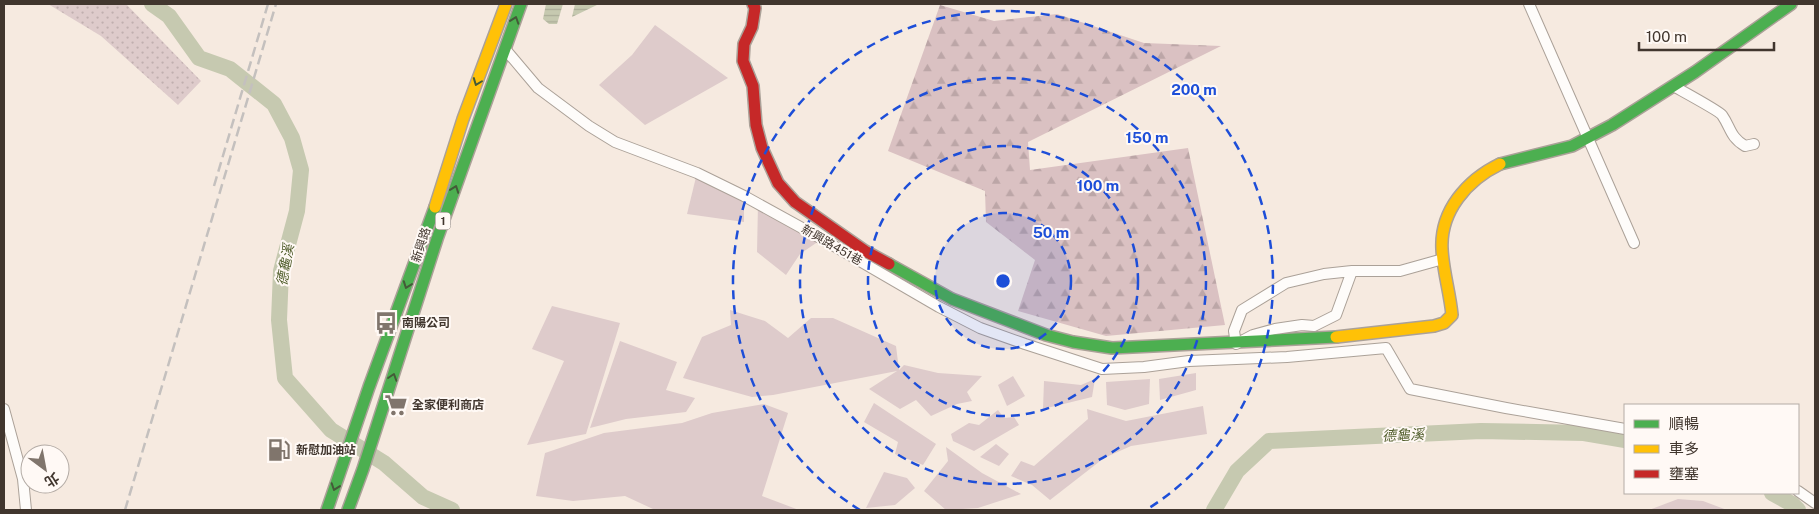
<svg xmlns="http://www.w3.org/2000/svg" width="1819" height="514" font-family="'Public Sans','Noto Sans TC',sans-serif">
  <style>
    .grass { fill: url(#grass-dots) }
    .forest { fill: url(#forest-firs) }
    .garden { fill: #decbcb }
    .water { fill: url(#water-rules) }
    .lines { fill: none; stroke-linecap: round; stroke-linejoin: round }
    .river { stroke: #c6c9b0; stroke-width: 16 }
    .street-casing { stroke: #aba198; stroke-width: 12 }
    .fast-casing { stroke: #aba198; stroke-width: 14 }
    .slow-casing { stroke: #aba198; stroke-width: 14 }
    .jam-casing { stroke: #aba198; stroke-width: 14 }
    .street { stroke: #fefcfa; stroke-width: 10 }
    .fast { stroke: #4caf50; stroke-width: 11 }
    .slow { stroke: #ffc107; stroke-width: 11 }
    .jam { stroke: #c62828; stroke-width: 11 }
    .rail { stroke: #c4c0be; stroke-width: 2.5; stroke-dasharray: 10 5; stroke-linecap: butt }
    .oneway { stroke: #445a38 }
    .ring { fill: none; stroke: #1d4ed8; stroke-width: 2.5; stroke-dasharray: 9 6 }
    .labels { text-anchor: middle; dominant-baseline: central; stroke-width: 4; stroke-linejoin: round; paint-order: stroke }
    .shield { fill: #fff9f5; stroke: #7a706a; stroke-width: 1 }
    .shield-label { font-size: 11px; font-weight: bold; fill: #41362e }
    .street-label { font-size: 12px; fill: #41362e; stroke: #fff9f5 }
    .poi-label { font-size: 12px; font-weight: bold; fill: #41362e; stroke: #fff9f5; text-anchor: start }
    .water-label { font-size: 14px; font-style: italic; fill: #505d2b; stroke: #fff9f5 }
    .centre { fill: #1d4ed8; stroke: #fff9f5; stroke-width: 2.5 }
    .ring-label { font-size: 15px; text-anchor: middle; font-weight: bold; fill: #1d4ed8; stroke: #fff9f5; stroke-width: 4; stroke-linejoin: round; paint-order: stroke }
  </style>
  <defs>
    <pattern id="grass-dots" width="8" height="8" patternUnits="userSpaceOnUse" patternTransform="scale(1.25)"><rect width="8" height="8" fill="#decbcb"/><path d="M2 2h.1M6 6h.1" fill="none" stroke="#c0afaf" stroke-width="1.8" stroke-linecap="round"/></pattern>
    <pattern id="forest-firs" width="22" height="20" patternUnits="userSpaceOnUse" patternTransform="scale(1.25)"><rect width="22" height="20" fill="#dac1c2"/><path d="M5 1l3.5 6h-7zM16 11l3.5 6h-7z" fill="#bca6a7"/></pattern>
    <pattern id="water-rules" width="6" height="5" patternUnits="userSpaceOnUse" patternTransform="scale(1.25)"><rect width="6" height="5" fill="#c6c9b0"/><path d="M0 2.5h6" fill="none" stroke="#abad98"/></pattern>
  </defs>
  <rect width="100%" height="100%" fill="#f6eae0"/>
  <path class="grass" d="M48,4H126L201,81L178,105L101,36Z"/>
  <path class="forest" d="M940,5L994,21L1057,14L1144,43L1221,46L1028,142L1030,170L1188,148L1225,325L1106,336L1018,311L1035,260L986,222L985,191L888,151Z"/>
  <g class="garden">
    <path d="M655,25L728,78L645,125L599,85L632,55Z"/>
    <path d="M697,173L744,196V222L687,214Z"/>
    <path d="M758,204L822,239L800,254L786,275L757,252Z"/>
    <path d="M552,306L620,323L586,434L527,445L564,361L532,349Z"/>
    <path d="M730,310L765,321L788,338L811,318H833L896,346L899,370L904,365L938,373L982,376L967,392L972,401L957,404L931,416L916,400L900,409L869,389L897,371L773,395L752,397L683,378L702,337L731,325Z"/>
    <path d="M620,341L677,362L666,390L695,398L686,412L626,419L590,428Z"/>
    <path d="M1196,373V390L1160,400L1159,379Z"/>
    <path d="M1013,376L1025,396L1007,406L998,385Z"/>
    <path d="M1095,379L1092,397L1043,409L1044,381L1081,385Z"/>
    <path d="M1150,379L1149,404L1125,410L1107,405L1106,382Z"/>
    <path d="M874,403L936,444L923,465L895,454L898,442L864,422Z"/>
    <path d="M764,404L788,413L762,496L799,510L653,509L625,496L573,501L536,496L545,453L604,433L682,423L712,413Z"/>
    <path d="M1203,406L1207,434L1131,446L1104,458L1050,500L1032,485L1011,476L1021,461L1034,466L1088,419L1087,409L1126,421Z"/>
    <path d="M998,410L1004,418L1014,417L1019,425L974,451L953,441L951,434L969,423L979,425Z"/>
    <path d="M996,444L1009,454L999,466L980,457Z"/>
    <path d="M946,447L982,473L1021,494L978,508L946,510L924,491L948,461Z"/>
    <path d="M884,472L907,478L915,488L895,505L866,508Z"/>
    <path d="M1678,499L1703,501L1727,510H1649Z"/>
  </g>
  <g class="water">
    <path d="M546,4H563L557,24H549L543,19Z"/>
    <path d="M575,4H599L572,17Z"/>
  </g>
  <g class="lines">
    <g class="river">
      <path d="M152,4L169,16L199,58L230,69L274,104L292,138L301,170L297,211L281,271L279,320L285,378L331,430L384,463L423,497L452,510"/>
      <path d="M1772,493L1792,504L1798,510"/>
      <path d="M1214,510L1237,471L1269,441L1481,431L1584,433L1625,440"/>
    </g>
    <defs>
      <g id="street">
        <path d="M1529,4L1634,243"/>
        <path d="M505,49L538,88L589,126L615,142L697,173L744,196L822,239L939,307L980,328L1025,344L1102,369L1144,367L1189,361L1287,357L1386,348L1410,389L1506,408L1625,429"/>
        <path d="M1675,87C1682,91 1719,111 1722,115C1731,128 1730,137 1745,146L1754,144"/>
        <path d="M1352,271L1336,315L1314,326L1302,325L1275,329L1253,335L1236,344L1234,331L1242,310L1286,283L1324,274L1352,271H1400L1443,259"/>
        <path d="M4,409L23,479L26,510"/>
        <path d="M1798,491L1815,503"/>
      </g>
      <g id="fast">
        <path d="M1500,164L1572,146L1612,125L1695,72L1791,4"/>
        <path d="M889,264L952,299L1046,335L1073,342L1112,348L1336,337"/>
        <path d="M327,510L369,387L435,207"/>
        <path d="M348,510L363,469L437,239L521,4"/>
      </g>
      <g id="slow">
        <path d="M435,207L463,119L506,4"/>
        <path d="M1336,337L1434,326L1444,323L1452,315C1450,293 1443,271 1442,249C1440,211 1467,180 1500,164"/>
      </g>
      <path id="jam" d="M753,4L755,8L752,27L744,44L743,61L753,86L756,125L762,148L778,183L795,202L865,251L889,264"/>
    </defs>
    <use href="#street" class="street-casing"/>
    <use href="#fast" class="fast-casing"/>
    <use href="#slow" class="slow-casing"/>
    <use href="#jam" class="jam-casing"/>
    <use href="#street" class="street"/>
    <use href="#fast" class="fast"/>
    <use href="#slow" class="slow"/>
    <use href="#jam" class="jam"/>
    <g class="rail">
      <path d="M214,186L268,4"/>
      <path d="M125,510L276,4"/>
    </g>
  </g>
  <defs><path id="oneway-chevron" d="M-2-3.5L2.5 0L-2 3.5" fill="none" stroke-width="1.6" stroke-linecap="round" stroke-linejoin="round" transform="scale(1.25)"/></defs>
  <g class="oneway">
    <use href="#oneway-chevron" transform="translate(515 20) rotate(-71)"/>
    <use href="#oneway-chevron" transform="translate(477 82) rotate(111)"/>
    <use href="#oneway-chevron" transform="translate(455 189) rotate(-70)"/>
    <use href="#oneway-chevron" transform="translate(407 285) rotate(110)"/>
    <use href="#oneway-chevron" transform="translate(393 377) rotate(-72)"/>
    <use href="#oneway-chevron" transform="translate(335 487) rotate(109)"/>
  </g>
  <circle cx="1003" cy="281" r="68" fill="#1d4ed8" fill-opacity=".12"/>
  <g class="ring">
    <circle cx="1003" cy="281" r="68"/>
    <circle cx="1003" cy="281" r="135"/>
    <circle cx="1003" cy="281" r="203"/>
    <path d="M860 510A270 270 0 1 1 1146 510"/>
  </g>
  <defs>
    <symbol id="bus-bare" viewBox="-9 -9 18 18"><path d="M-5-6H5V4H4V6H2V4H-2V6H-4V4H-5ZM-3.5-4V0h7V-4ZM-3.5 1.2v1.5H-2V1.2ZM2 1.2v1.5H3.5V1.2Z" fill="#80756c" stroke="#fff9f5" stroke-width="2.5" paint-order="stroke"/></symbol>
    <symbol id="supermarket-bare" viewBox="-9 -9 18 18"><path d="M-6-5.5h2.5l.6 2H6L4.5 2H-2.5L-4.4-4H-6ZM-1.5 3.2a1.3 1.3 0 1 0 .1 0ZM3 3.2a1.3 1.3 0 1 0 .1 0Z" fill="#80756c" stroke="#fff9f5" stroke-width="2.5" paint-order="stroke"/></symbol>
    <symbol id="fuel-bare" viewBox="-9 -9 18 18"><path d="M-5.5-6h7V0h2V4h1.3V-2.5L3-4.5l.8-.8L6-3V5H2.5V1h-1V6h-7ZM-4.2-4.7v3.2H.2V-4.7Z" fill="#80756c" stroke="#fff9f5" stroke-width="2.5" paint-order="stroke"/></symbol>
  </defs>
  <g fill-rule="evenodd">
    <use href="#bus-bare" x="370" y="307" width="32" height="32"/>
    <use href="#supermarket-bare" x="380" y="389" width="32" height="32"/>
    <use href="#fuel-bare" x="263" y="434" width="32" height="32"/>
  </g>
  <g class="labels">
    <rect class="shield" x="435.5" y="212.5" width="15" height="17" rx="4"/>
    <g class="shield-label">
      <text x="443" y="221">1</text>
    </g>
    <g class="street-label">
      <text transform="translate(421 245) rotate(-72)">新興路</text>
      <text transform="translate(832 245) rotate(30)">新興路451巷</text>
    </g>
    <g class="poi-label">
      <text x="402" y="323">南陽公司</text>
      <text x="412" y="405">全家便利商店</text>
      <text x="296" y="450">新慰加油站</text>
    </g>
    <g class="water-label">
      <text transform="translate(285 265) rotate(-80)">德龜溪</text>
      <text transform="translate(1403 435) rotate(-3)">德龜溪</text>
    </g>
  </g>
  <circle cx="1003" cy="281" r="8" class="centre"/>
  <g class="ring-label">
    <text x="1194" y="95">200 m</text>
    <text x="1147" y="143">150 m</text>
    <text x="1098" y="191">100 m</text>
    <text x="1051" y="238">50 m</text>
  </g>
  <rect width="1819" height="514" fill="none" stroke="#41362e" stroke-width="10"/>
  <rect x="1624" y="404" width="175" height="90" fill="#fff9f5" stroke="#b3aba5"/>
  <rect x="1634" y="420" width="25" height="8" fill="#4caf50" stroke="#b3aba5"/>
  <text x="1669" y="429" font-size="15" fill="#41362e">順暢</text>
  <rect x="1634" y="445" width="25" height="8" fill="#ffc107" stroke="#b3aba5"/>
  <text x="1669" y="454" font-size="15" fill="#41362e">車多</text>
  <rect x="1634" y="470" width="25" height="8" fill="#c62828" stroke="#b3aba5"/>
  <text x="1669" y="479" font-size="15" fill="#41362e">壅塞</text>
  <g transform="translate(45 469) rotate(148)"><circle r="24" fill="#fff9f5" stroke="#b3aba5"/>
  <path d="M0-4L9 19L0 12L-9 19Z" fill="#80756c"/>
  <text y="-8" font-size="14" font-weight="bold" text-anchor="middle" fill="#41362e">北</text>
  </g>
  <path d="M1639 42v8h135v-8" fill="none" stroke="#41362e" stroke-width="2.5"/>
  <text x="1646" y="42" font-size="15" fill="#41362e" stroke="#fff9f5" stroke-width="4" paint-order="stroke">100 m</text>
</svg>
